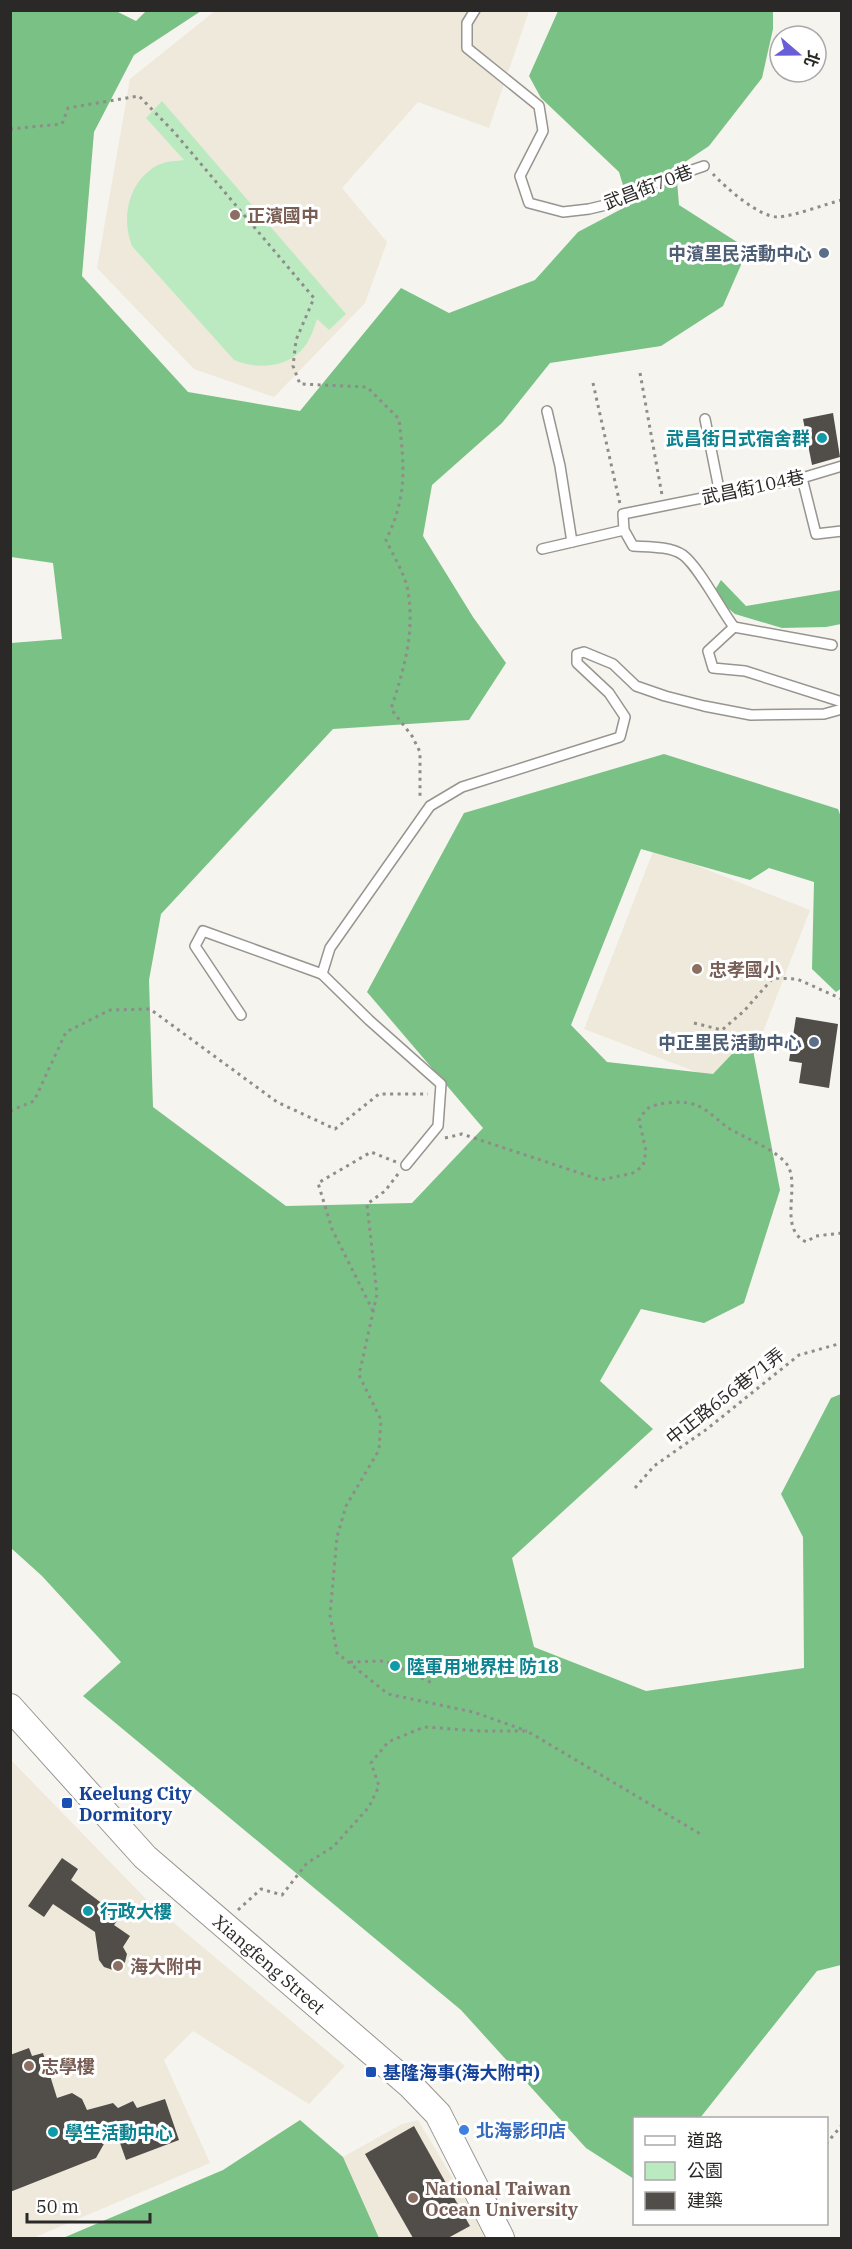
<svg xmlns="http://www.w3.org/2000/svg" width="852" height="2249" font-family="'IBM Plex Serif','Noto Sans TC',serif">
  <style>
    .built { fill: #efe9dc }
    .green { fill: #bbeac1 }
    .forest { fill: #7ac185 }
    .building { fill: #514e4a }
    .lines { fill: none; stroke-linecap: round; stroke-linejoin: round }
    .lane-casing { stroke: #989590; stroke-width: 12 }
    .secondary-casing { stroke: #989590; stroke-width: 28 }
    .path { stroke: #8e8d89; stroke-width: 3; stroke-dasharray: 3 4.5; stroke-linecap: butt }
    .lane { stroke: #fff; stroke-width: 9 }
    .secondary { stroke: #fff; stroke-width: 26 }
    .education-dot { fill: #8d6e63; stroke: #fff; stroke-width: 2 }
    .service-dot { fill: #5c6f8a; stroke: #fff; stroke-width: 2 }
    .culture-dot { fill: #0f9aa8; stroke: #fff; stroke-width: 2 }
    .transit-dot { fill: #1a4fb4; stroke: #fff; stroke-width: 2 }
    .shop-dot { fill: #3f7fe0; stroke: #fff; stroke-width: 2 }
    .labels { text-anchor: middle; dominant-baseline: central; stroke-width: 6; stroke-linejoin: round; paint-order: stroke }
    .street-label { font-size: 18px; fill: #2a2927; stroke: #fff }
    .education-label { font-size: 18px; font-weight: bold; fill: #785e54; stroke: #fff; text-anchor: start }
    .service-label { font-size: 18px; font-weight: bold; fill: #4e5e75; stroke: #fff; text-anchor: end }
    .culture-label { font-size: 18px; font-weight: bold; fill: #0d838f; stroke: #fff; text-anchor: start }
    .transit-label { font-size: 18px; font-weight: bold; fill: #164399; stroke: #fff; text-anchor: start }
    .shop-label { font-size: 18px; font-weight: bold; fill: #366cbe; stroke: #fff; text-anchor: start }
  </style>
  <rect width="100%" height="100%" fill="#f6f4ee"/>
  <g class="built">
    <path d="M215,11H529L489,128L418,102L342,188L387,242L365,303L274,397L194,369L97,268L130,79Z"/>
    <path d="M654,849L810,910L741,1089L584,1029Z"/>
    <path d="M10,1759L149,1902L345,2066L309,2104L193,2031L164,2060L210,2163L33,2238H10Z"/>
    <path d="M418,2120L488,2238H379L343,2157L402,2124Z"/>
  </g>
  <path class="green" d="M162,101L346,314L329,330L317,319C314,328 311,338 305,346C289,368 258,370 234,360L132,246C120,216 130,178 160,164C168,161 176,161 184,160L146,118Z"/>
  <g class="forest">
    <path d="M11,11H116L136,21L146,11H201L134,55L94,132L82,276L188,392L300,411L401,288L449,313L535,280L578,232L629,205L619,172L541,98L529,76L558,11H773V29L762,78L709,146L676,168L679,205L748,249L723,306L661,346L550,363L502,423L432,485L423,536L473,617L506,663L469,720L333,729L161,914L149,980L153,1107L286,1206L412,1203L483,1128L367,992L464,813L664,754L838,809L842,820V988L836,992L812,969L814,882L769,868L750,880L641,849L571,1025L607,1062L713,1074L750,1035L780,1190L744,1303L704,1323L641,1309L600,1381L653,1429L512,1558L534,1647L646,1691L804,1668L803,1537L781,1494L831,1398L841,1394V1965L817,1971L700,2118H634V2179L586,2148L461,2010L83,1696L121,1662L42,1576L11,1548V643L62,639L53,563L11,557Z"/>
    <path d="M721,580L746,606L841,590V624L826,627L782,628L735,614L712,595Z"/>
    <path d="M300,2120L343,2157L379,2238H63L223,2170Z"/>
  </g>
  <g class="building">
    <path d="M833,413L840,457L812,465L803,419Z"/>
    <path d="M796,1017L838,1024L829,1088L799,1083L802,1063L789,1061Z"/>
    <path d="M62,1858L78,1869L71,1880L120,1917L114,1925L130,1936L123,1947L127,1954L125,1962L119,1969L113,1970L104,1967L99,1960L95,1932L53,1904L44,1917L28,1906Z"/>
    <path d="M29,2048L32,2056L43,2053L57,2098L72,2093L82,2099L87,2110L113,2103L118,2108L133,2101L137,2108L165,2099L179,2140L126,2160L114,2126L96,2158L10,2192V2055Z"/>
    <path d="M414,2126L470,2226L448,2238H413L365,2154Z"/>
  </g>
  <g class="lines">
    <defs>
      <g id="lane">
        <path d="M475,10L467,23V48L539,106L543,131L520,176L529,203L563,212L589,209L614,203L643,187L704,166"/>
        <path d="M547,411L560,466L572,542"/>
        <path d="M705,419L720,494"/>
        <path d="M842,466L802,478L623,514L624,530L633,546C648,547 670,546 683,555C699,567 721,610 734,627L708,651L713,668L745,671L842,702"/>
        <path d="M802,478L816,534L842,531"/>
        <path d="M542,549L624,530"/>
        <path d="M734,627L832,645"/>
        <path d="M322,974L369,1020L441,1084L438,1126L406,1165"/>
        <path d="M241,1015L195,946L203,931L322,974L330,948L430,806L462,787L620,737L625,717L609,693L577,663V654L584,652L613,664L636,686L665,696L704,706L751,715L824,714L842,709"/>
      </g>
      <g id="secondary">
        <path id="s1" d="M10,1707L145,1857L411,2086L438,2114L501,2238"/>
      </g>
    </defs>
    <use href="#lane" class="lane-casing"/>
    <use href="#secondary" class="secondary-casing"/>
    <g class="path">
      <path d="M10,129L62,124L68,108L139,96L174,132L314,298L296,340L293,366L300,384L367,387L399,419C404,466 408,495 386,540C393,555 405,574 408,591C415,634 404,668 391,709L412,736L420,752V800"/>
      <path d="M713,174C726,188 759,217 778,217C795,216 825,204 842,200"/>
      <path d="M640,373L662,495"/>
      <path d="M593,383L620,504"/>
      <path d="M694,1023L722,1030L744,1011L773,978L797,979L842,999"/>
      <path d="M10,1111L34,1101L66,1032L110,1010L150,1009L277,1102L335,1129L379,1094H428"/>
      <path d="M445,1138L462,1134L601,1180L633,1173L643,1166L646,1151L639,1120C642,1117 644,1111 647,1109C656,1102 686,1100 696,1105C709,1110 719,1122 730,1129C745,1138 779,1151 788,1166C800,1188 778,1228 806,1242L816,1236L842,1233"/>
      <path d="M398,1174L385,1191L367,1204L377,1294L359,1375L381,1420L379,1450L346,1506L337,1537L330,1615L337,1653L388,1694L473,1712L527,1731"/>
      <path d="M373,1311L332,1229L318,1183L371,1152L396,1162"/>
      <path d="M635,1488L654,1466L707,1429L799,1355L842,1343"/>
      <path d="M350,1662L385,1661L432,1683"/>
      <path d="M238,1910L261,1889L282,1895L307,1863L333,1847L369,1807L379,1786L371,1763L388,1742L424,1727L481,1731H527L702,1835"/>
      <path d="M826,2144L842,2125"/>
    </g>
    <use href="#lane" class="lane"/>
    <use href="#secondary" class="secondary"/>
  </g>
  <g class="education-dot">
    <circle cx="235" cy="215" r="6"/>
    <circle cx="697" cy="969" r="6"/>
    <circle cx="118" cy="1966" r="6"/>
    <circle cx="29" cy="2066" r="6"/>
    <circle cx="413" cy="2198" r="6"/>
  </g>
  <g class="service-dot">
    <circle cx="824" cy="253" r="6"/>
    <circle cx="814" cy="1042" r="6"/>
  </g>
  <g class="culture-dot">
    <circle cx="822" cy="438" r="6"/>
    <circle cx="395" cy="1666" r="6"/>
    <circle cx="88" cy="1911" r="6"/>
    <circle cx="53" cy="2132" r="6"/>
  </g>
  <g class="transit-dot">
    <rect x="61" y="1797" width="12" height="12" rx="3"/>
    <rect x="365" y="2066" width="12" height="12" rx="3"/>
  </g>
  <circle class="shop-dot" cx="464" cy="2130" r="6"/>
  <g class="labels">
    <g class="street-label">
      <text transform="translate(648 187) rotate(-21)">武昌街70巷</text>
      <text transform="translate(753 487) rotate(-12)">武昌街104巷</text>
      <text transform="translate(725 1396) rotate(-38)">中正路656巷71弄</text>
      <text stroke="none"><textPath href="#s1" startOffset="366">Xiangfeng Street</textPath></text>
    </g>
    <g class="education-label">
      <text x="247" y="215">正濱國中</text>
      <text x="709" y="969">忠孝國小</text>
      <text x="130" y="1966">海大附中</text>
      <text x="41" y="2066">志學樓</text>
      <text x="425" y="2188">National Taiwan<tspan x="425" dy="21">Ocean University</tspan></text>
    </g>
    <g class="service-label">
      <text x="812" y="253">中濱里民活動中心</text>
      <text x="802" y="1042">中正里民活動中心</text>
    </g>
    <g class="culture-label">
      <text x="810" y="438" text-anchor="end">武昌街日式宿舍群</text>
      <text x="407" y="1666">陸軍用地界柱 防18</text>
      <text x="100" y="1911">行政大樓</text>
      <text x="65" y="2132">學生活動中心</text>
    </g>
    <g class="transit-label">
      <text x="79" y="1793">Keelung City<tspan x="79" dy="21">Dormitory</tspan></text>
      <text x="383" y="2072">基隆海事(海大附中)</text>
    </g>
    <g class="shop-label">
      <text x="476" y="2130">北海影印店</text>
    </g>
  </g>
  <rect width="852" height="2249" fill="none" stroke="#2a2927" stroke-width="24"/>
  <rect x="633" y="2117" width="195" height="108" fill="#ffffff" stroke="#aaa9a9" stroke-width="1.5"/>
  <rect x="645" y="2136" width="30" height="9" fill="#ffffff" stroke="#aaa9a9" stroke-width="1.5"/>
  <text x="687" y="2147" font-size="18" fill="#2a2927">道路</text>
  <rect x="645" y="2162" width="30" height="18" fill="#bbeac1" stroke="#aaa9a9" stroke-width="1.5"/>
  <text x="687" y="2177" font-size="18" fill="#2a2927">公園</text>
  <rect x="645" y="2192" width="30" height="18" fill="#514e4a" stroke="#aaa9a9" stroke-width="1.5"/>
  <text x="687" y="2207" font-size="18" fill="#2a2927">建築</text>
  <g transform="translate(798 54) rotate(110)"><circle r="28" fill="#ffffff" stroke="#aaa9a9" stroke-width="1.5"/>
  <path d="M0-4.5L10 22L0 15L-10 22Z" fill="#685ed8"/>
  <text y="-9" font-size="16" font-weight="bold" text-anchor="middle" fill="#2a2927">北</text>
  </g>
  <path d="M27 2213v9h123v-9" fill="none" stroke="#2a2927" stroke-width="3"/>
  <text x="36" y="2213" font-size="18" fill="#2a2927" stroke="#ffffff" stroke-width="4.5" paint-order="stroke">50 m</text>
</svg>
